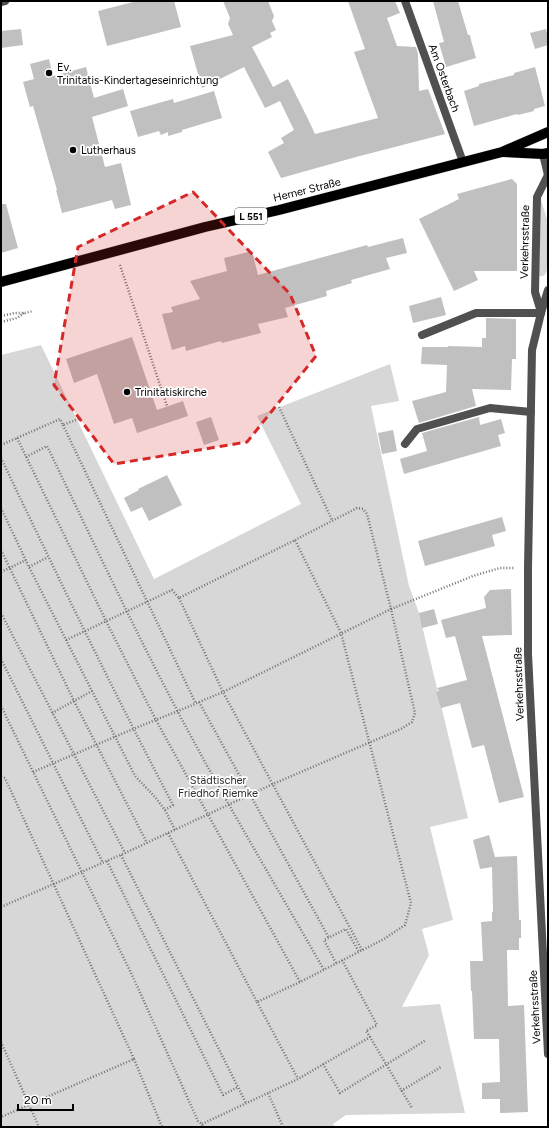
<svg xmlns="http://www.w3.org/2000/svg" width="549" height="1128" font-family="Figtree,sans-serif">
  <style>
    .green { fill: #d7d7d7 }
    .building { fill: #c0c0c0 }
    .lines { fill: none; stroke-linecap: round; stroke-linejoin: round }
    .primary-casing { stroke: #dbdbdb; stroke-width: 11 }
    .path { stroke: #727272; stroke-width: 2.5; stroke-dasharray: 1 2; stroke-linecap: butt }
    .lane { stroke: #505050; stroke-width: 8 }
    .street { stroke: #505050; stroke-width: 8 }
    .primary { stroke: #000; stroke-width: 10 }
    .marked { fill: #d62828; fill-opacity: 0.2; stroke: #d62828; stroke-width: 3; stroke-dasharray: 8 5; stroke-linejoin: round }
    .poi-dot { fill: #000; stroke: #fff; stroke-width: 1.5 }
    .labels { text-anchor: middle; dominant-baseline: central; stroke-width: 3.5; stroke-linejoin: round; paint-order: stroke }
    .shield { fill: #fff; stroke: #4c4c4c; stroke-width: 1 }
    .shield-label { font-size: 10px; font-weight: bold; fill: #000 }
    .poi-label { font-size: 11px; fill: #000; stroke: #fff; text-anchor: start }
    .street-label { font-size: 11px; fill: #000; stroke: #fff }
    .park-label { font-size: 11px; fill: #2e2e2e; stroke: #fff }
  </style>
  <rect width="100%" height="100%" fill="#fff"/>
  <g class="green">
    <path d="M541,200L548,222V266C547,271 545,278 539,276Z"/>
    <path d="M41,345L154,579L301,504L257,416L390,364L399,401L371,406L409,586L419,613L468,818L430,827L453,920L422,929L429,955L402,1007L440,1004L465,1113L346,1115L333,1124L335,1127H1V355Z"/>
  </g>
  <g class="building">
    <path d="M137,1H174L181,27L107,46L98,11Z"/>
    <path d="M223,1H268L274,16L272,21L276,30L270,33L272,37L252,47L273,87L288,79L308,119L315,134L378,118L354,52L365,49L348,1H395L400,13L387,18L397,46L416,47L418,54L419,91L428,89L445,134L356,157L281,178L268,152L284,143L281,138L294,130L280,101L265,108L244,67L202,88L190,46L233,35L228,24L230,18Z"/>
    <path d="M433,1H458L468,35H470L471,40L476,58L446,67L439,43L444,42Z"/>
    <path d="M21,29L23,45L1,48V31Z"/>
    <path d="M546,29L548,38V45L535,49L530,33Z"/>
    <path d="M49,59L53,76L86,67L94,98L123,89L128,106L92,117L105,167L121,163L131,205L115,209L112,200L62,213L56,190H57L33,106L30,107L23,82L34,79L30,64Z"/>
    <path d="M535,67L545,106L534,109V111L518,115L517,114L474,126L464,91L479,86V84L514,75V73Z"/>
    <path d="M214,91L222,118L182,130V132L168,136V132L161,135L159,131L138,137L130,111L173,99L174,103Z"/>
    <path d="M512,179L517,184V271H474L478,280L454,291L419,219L459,199L457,194Z"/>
    <path d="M1,204H6L18,248L1,253Z"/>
    <path d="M403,238L407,253L386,258L390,269L351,280L352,283L326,291L327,296L285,308L288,317L258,324L261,333L222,343L221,341L186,351L185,346L172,350L162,314L173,312L171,307L200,299L190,281L227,271L224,258L252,251L258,275L367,245L368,247Z"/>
    <path d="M441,297L446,315L413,323L409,306Z"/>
    <path d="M486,318L516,319V359H512L511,390L472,389L476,406L419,423L412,401L446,392L447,365L421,364L422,347H448V346L482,347V338H486Z"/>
    <path d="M132,337L157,410L183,401L188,416L137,433L132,418L114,424L97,374L74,383L66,359Z"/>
    <path d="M211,417L219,440L204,445L196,422Z"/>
    <path d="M479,417L480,425L501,419L505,433L498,435L501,446L404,474L400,459L427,451L422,433Z"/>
    <path d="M393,430L397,451L382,454L378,433Z"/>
    <path d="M167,475L182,505L149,521L142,507L131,512L124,498L139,490L138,489Z"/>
    <path d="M502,517L506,531L492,535L495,546L425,566L418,541Z"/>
    <path d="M511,589L512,635L482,636L524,797L499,803L484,745L472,748L460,703L441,708L436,692L439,691L437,688L467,680L455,636L446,638L441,620L486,608L484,597L490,590Z"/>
    <path d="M434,609L438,624L422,628L419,613Z"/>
    <path d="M489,835L495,857L517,856L519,920H521V938H519V950H507L508,1006L524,1005L528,1112L500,1113V1099H482V1083L500,1082V1081L499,1039H474L472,991H471L470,961H483L481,922L492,921V912H493L492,867L480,869L473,840Z"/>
  </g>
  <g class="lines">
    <defs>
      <g id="primary">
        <path d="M504,152L543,154L548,153"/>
        <path d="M1,282L205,227L279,210L502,152L548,132"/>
      </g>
    </defs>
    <use href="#primary" class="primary-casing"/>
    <g class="path">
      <path d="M120,265L167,406"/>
      <path d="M1,316L15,313H25L33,311"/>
      <path d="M1,322L17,318L24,313"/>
      <path d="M279,407L332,520"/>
      <path d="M63,425L196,704"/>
      <path d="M17,438L106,621L156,720L300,982"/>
      <path d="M1,445L60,419L63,425L81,418"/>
      <path d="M26,457L47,446C90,535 132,625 178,712C224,799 275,884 324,970"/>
      <path d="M1,458C57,575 113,691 173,805L165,810"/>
      <path d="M1,508L29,567L92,691L135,776L155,797L165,810L175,830"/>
      <path d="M1,550L74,701L147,843"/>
      <path d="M29,567L48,557"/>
      <path d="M1,572L26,560"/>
      <path d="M179,598L223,692L362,950"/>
      <path d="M1,613L125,853"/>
      <path d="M66,640L172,590L179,598L295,540L341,633L411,903L405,925L384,939L300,982L257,1002L168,833"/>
      <path d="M1,659L103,863"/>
      <path d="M199,702L329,938"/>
      <path d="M1,706L133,977L198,1121L202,1124L203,1127"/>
      <path d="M52,713L92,691"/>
      <path d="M33,772L133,729L178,711L223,692L391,609L367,514L363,509L357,508L295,540"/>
      <path d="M1,777L5,778L134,1059L1,1117"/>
      <path d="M121,855L246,1103"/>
      <path d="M107,861L223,1095L238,1087"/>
      <path d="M1,907L125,853L273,784L401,729L412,722L415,713L391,609L473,576L500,568H515"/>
      <path d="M342,960L377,1025L366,1031L370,1037"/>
      <path d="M336,963L324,940L346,929L359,952"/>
      <path d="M257,1002L298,1079"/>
      <path d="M1,1042L39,1127"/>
      <path d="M134,1059L162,1127"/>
      <path d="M323,1064L340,1093L426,1040"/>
      <path d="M401,1091L441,1067"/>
      <path d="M202,1124L268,1093"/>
      <path d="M283,1127L268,1093L298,1079L370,1037L412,1108"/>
    </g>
    <g class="lane">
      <path d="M422,335L476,313H541"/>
      <path d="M405,444L417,429L490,408L531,412"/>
    </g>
    <g class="street">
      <path d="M405,1L463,162"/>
      <path d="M1,2L5,1"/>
      <path d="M543,154L548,175"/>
      <path d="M548,290L541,313L532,350L528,568V654L548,1054"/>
      <path d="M541,312L535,292L537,197L548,175"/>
    </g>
    <use href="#primary" class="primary"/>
  </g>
  <path class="marked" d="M193,192L290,294L316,356L247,442L114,464L54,385L78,247Z"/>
  <g class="poi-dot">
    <circle cx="49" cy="73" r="4"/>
    <circle cx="73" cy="150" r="4"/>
    <circle cx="127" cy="392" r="4"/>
  </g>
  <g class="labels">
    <rect class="shield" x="235" y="208" width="32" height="16" rx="3"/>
    <g class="shield-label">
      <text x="251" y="216">L 551</text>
    </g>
    <g class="poi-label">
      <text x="57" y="67">Ev.<tspan x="57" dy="13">Trinitatis-Kindertageseinrichtung</tspan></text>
      <text x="81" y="150">Lutherhaus</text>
      <text x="135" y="392">Trinitatiskirche</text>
    </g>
    <g class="street-label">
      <text transform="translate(444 78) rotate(70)">Am Osterbach</text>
      <text transform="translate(307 190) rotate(-14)">Herner Straße</text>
      <text transform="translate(525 242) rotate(-89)">Verkehrsstraße</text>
      <text transform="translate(519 684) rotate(-92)">Verkehrsstraße</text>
      <text transform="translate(535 1007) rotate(-93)">Verkehrsstraße</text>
    </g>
    <g class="park-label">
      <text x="218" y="780">Städtischer<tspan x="218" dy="13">Friedhof Riemke</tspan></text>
    </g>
  </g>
  <rect width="549" height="1128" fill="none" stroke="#000000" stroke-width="4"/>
  <path d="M18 1104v6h55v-6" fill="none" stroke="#000000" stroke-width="2"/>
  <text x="24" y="1104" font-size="12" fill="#000000" stroke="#ffffff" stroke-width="3" paint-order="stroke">20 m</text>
</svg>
